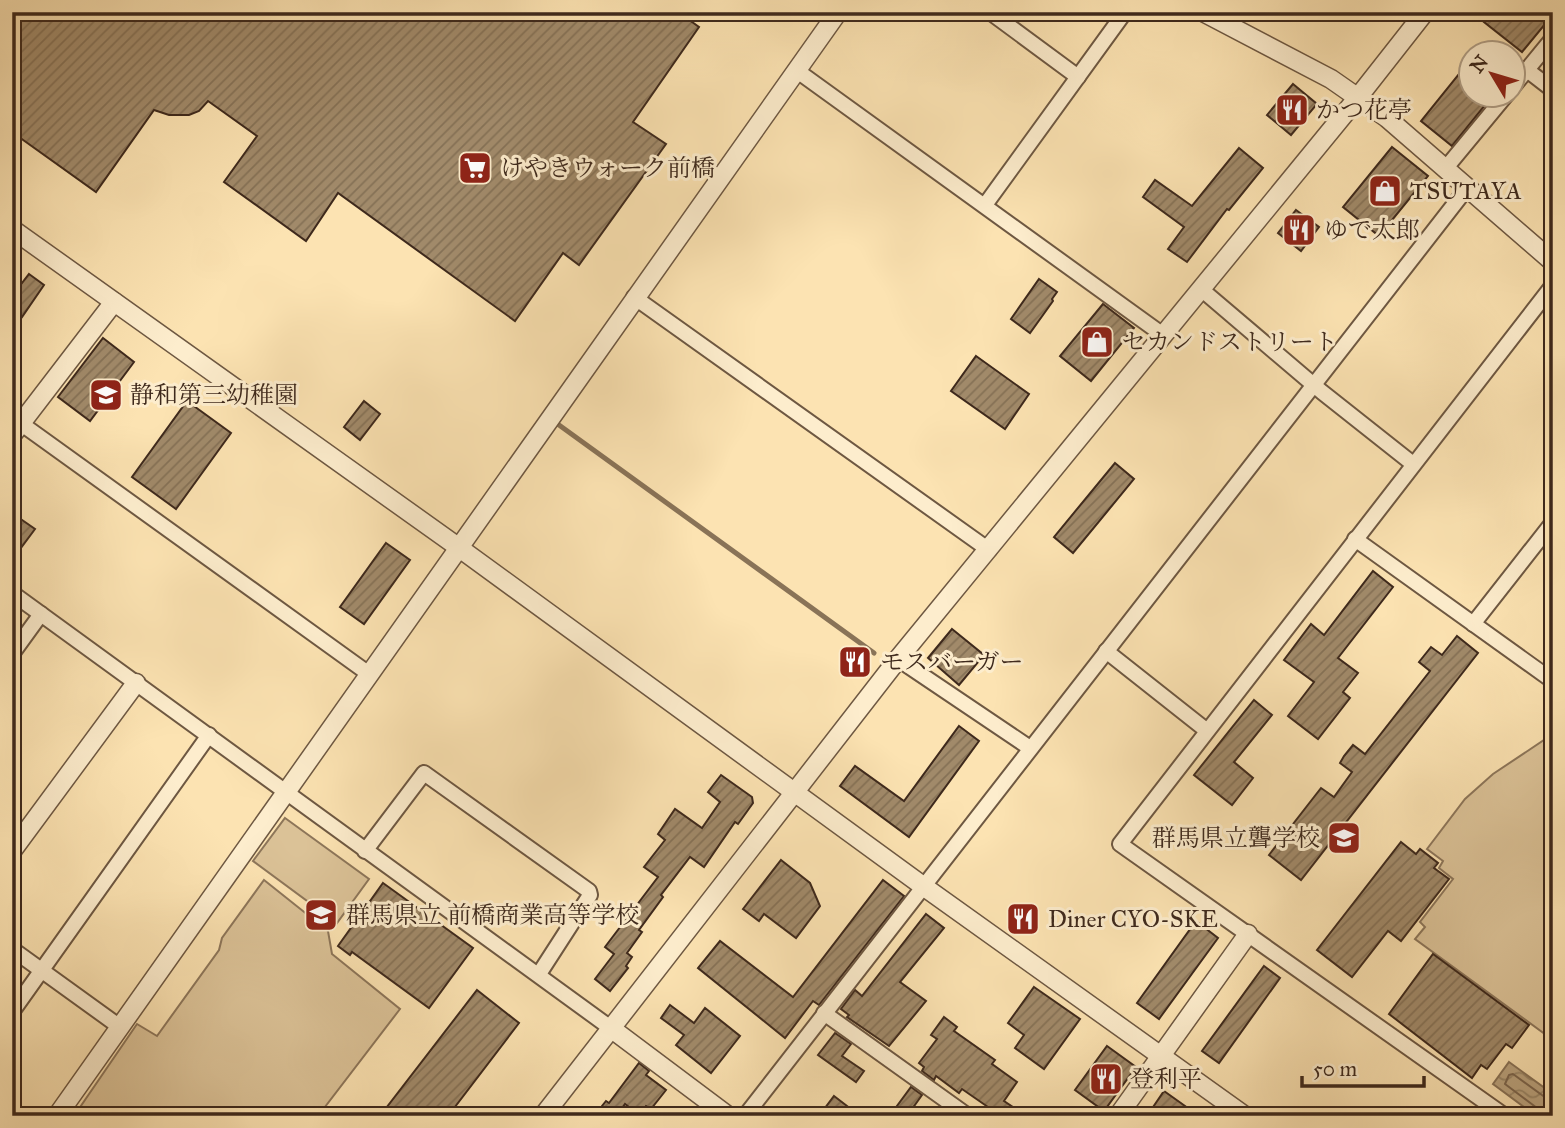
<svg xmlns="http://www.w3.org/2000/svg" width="1565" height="1128" font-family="'IM FELL Great Primer','Noto Serif JP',serif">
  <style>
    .grass { fill: #dcc398; stroke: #8d765a; stroke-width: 2 }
    .water { fill: url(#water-waves); stroke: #897357; stroke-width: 2 }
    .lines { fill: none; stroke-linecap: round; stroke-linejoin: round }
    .shore { stroke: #7c664e; stroke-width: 2 }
    .stream { stroke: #897357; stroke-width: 5 }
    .building { fill: url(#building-hatch); stroke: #3e291c; stroke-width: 2 }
    .minor-casing { stroke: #6e5842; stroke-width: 18 }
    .tertiary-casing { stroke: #6e5842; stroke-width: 21 }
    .minor { stroke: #fdedcd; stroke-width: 14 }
    .tertiary { stroke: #fdedcd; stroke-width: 18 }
    .labels { text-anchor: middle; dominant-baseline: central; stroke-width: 6; stroke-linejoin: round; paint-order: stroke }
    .poi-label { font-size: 24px; fill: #3e291c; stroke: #fdedcd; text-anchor: start }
  </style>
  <defs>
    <pattern id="water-waves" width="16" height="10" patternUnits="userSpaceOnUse" patternTransform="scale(1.75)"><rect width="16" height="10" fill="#bba47f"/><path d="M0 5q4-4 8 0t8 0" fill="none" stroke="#998667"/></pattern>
    <pattern id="building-hatch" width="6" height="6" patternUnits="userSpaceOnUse" patternTransform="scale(1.75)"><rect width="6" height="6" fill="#a18a6a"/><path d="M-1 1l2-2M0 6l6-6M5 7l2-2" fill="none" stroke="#857156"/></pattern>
  </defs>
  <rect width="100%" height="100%" fill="#fce3b2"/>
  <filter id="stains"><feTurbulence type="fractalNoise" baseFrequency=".00286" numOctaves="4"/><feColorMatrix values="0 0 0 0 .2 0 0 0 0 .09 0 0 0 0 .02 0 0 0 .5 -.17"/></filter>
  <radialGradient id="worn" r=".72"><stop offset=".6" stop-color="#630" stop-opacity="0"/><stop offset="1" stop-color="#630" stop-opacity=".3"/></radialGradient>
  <g class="grass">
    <path d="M1553,738V1040L1415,939L1425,927L1420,922L1453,879L1439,868L1443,861L1427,849L1465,799L1493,774L1544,740Z"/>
    <path d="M285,818L369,879L337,923L253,861Z"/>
    <path d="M264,880L328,931L332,954L400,1009L318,1116H74L137,1024L157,1036L219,950L222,938Z"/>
  </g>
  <path class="water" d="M1509,1062L1553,1094V1110L1549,1116H1536L1493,1084Z"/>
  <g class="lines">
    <path class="shore" d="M1539,1116L1537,1108L1505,1084L1509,1075L1513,1074L1546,1098L1553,1099"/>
    <path class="stream" d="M559,425L874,653"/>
  </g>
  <g class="building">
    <path d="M12,12H678L699,27L633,122L666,144L579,265L563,253L515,321L338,193L306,241L224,182L257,136L208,101L199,111L189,115H169L154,110L96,192L12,132Z"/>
    <path d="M1492,12H1543L1550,18L1522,52L1484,22Z"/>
    <path d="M1471,59V94H1494L1452,146L1421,121Z"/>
    <path d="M1293,84L1317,104L1291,135L1267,115Z"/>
    <path d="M1392,147L1428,176L1379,236L1343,207Z"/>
    <path d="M1239,148L1263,168L1229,210L1227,209L1187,262L1168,249L1184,227L1143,197L1155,180L1192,206Z"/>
    <path d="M1296,210L1319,227L1301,251L1278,233Z"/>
    <path d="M29,274L44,285L22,317L12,310V296Z"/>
    <path d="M1039,279L1057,292L1052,299L1053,301L1030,333L1011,319Z"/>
    <path d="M1103,304L1134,328L1091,381L1060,356Z"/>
    <path d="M103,338L134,362L90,421L58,397Z"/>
    <path d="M976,356L1029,394L1005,429L951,391Z"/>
    <path d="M187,401L231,433L176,509L132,477Z"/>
    <path d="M364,401L380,414L360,440L344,427Z"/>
    <path d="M1115,463L1134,479L1073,553L1054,537Z"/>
    <path d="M12,513L35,529L12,560Z"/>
    <path d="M386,543L410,560L364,624L340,607Z"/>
    <path d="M1373,571L1393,587L1338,658L1358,673L1343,692L1350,698L1318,739L1288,716L1314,682L1284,660L1311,624L1324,635Z"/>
    <path d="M952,629L984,655L959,685L928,658Z"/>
    <path d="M1457,636L1478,653L1301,880L1269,855L1321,788L1334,797L1352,772L1340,763L1344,756L1353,745L1365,754L1430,671L1419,662L1431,647L1442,655Z"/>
    <path d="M1254,700L1272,715L1234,762L1253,778L1232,805L1194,775Z"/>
    <path d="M959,726L979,741L909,837L840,786L855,766L904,801Z"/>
    <path d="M721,775L752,797L753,803L738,824L735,822L704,867L690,857L661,895L663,897L639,930L642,932L627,953L632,957L626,966L628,968L610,991L595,979L614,954L605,947L658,877L644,867L665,840L658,834L675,809L702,828L720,802L708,792Z"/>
    <path d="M1401,842L1416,854L1420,849L1438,863L1434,868L1449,879L1401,941L1388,931L1352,977L1317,950Z"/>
    <path d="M781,860L810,883L820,906L796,938L764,914L759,921L743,909Z"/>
    <path d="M883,880L904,896L819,1005L813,1001L785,1038L698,968L720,941L793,997Z"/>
    <path d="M383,883L473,948L429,1008L352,952L350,955L338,946Z"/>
    <path d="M926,914L944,928L900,982L926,1001L889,1046L847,1017L849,1015L841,1009L855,990L862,996Z"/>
    <path d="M1196,921L1218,938L1159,1019L1137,1003Z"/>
    <path d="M1433,954L1529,1025L1512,1048L1506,1044L1487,1069L1481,1065L1472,1078L1389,1014Z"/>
    <path d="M1264,966L1280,978L1219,1063L1202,1051Z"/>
    <path d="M1034,987L1080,1019L1044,1069L1015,1048L1024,1035L1008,1023Z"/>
    <path d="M477,990L519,1023L448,1116H380Z"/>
    <path d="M670,1005L694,1023L705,1008L740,1036L711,1073L676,1045L684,1035L661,1018Z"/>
    <path d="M944,1017L957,1027L954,1031L995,1060L992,1064L1017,1082L1004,1101L1026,1116H1001L962,1089L959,1093L936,1076L934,1080L922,1071L924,1067L919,1063L937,1039L931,1035Z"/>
    <path d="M835,1033L851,1044L842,1056L864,1071L856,1082L818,1055Z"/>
    <path d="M1107,1046L1136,1067L1104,1111L1075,1090Z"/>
    <path d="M639,1063L649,1071L646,1075L666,1090L651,1109L646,1106L639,1115L625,1104L620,1111L626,1116H594L606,1101L609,1103Z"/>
    <path d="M911,1087L922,1095L907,1116H902L894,1110Z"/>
    <path d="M1164,1091L1199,1116H1147Z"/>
    <path d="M834,1096L860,1116H819Z"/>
  </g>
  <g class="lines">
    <defs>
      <g id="minor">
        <path d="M990,12L1078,77"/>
        <path d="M796,70L1163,335"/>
        <path d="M1527,70L1553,90"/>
        <path d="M1512,88L1553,38"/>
        <path d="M1445,169L1507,94"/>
        <path d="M985,205L1125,12"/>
        <path d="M1201,289L1322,392L1413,464"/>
        <path d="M634,297L989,550"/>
        <path d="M12,417L369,674"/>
        <path d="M1355,539L1553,681"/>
        <path d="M12,593L612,1029"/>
        <path d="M1473,624L1553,522"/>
        <path d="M1106,651L1206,730"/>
        <path d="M12,654L41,614"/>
        <path d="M898,659L1030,748"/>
        <path d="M365,851L424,773L589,891L590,895L539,974"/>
        <path d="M12,949L120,1027"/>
        <path d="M12,1012L209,735"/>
        <path d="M824,1013L968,1116"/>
        <path d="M745,1116L1467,188"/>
        <path d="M1505,1116L1120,844L1553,285"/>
      </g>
      <g id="tertiary">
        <path d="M1203,12L1331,79L1387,118L1553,262"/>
        <path d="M12,229L458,547L923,886L1245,1116"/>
        <path d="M12,435L114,302"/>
        <path d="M12,851L136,683"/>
        <path d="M612,1029L728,1116"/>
        <path d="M57,1116L838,12"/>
        <path d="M543,1116L898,659L1359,96L1425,12"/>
        <path d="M1118,1116L1248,934"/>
      </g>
    </defs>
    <use href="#minor" class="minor-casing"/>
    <use href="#tertiary" class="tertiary-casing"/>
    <use href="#minor" class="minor"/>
    <use href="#tertiary" class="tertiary"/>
  </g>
  <defs>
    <symbol id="restaurant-square" viewBox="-11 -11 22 22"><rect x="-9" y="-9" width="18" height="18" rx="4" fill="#8f2418" stroke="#fdedcd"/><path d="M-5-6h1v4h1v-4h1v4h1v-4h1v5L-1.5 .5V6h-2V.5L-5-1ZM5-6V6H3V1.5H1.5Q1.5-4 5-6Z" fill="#fff"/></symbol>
    <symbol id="supermarket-square" viewBox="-11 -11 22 22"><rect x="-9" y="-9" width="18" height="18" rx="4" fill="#8f2418" stroke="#fdedcd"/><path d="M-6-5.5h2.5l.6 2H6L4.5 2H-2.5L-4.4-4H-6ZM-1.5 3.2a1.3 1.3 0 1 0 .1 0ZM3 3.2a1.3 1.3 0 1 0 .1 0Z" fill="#fff"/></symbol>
    <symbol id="shop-square" viewBox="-11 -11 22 22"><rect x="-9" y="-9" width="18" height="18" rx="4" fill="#8f2418" stroke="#fdedcd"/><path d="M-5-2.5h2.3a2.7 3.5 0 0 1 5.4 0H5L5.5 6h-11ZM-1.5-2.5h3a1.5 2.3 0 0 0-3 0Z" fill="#fff"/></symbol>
    <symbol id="school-square" viewBox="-11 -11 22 22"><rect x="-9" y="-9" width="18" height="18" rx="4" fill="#8f2418" stroke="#fdedcd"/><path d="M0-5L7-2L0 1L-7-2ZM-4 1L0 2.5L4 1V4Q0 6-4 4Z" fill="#fff"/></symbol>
  </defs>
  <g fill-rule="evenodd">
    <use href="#restaurant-square" x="1273" y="91" width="38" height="38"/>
    <use href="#supermarket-square" x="456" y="149" width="38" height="38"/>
    <use href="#shop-square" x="1366" y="172" width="38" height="38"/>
    <use href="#restaurant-square" x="1280" y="211" width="38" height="38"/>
    <use href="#shop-square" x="1078" y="323" width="38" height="38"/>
    <use href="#school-square" x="87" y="376" width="38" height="38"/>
    <use href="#restaurant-square" x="836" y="643" width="38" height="38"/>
    <use href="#school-square" x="1325" y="819" width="38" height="38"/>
    <use href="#school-square" x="302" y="896" width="38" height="38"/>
    <use href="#restaurant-square" x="1004" y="900" width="38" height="38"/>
    <use href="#restaurant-square" x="1087" y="1060" width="38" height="38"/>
  </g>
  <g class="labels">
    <g class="poi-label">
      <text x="1316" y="110">かつ花亭</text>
      <text x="500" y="168">けやきウォーク前橋</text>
      <text x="1410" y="191">TSUTAYA</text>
      <text x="1324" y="230">ゆで太郎</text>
      <text x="1122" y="342">セカンドストリート</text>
      <text x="130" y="395">静和第三幼稚園</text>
      <text x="880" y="662">モスバーガー</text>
      <text x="1320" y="838" text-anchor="end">群馬県立聾学校</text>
      <text x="346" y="915">群馬県立 前橋商業高等学校</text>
      <text x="1048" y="919">Diner CYO-SKE</text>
      <text x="1130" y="1079">登利平</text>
    </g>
  </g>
  <rect width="1565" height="1128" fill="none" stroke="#fce3b2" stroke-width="42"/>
  <rect x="14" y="14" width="1537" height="1100" fill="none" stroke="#3e291c" stroke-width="3.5"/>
  <rect x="21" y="21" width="1523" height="1086" fill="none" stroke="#3e291c" stroke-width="2"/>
  <g transform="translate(1492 74) rotate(308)"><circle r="33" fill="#fdedcd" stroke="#b19f86" stroke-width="2"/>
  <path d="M0-5L12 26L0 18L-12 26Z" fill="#8f2418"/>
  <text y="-10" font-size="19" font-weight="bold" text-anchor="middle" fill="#3e291c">N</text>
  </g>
  <path d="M1302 1076v10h122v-10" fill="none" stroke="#3e291c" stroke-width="3.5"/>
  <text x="1313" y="1076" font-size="21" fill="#3e291c" stroke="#fdedcd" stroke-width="5" paint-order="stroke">50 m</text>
  <rect width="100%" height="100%" filter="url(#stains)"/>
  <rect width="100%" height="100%" fill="url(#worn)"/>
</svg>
